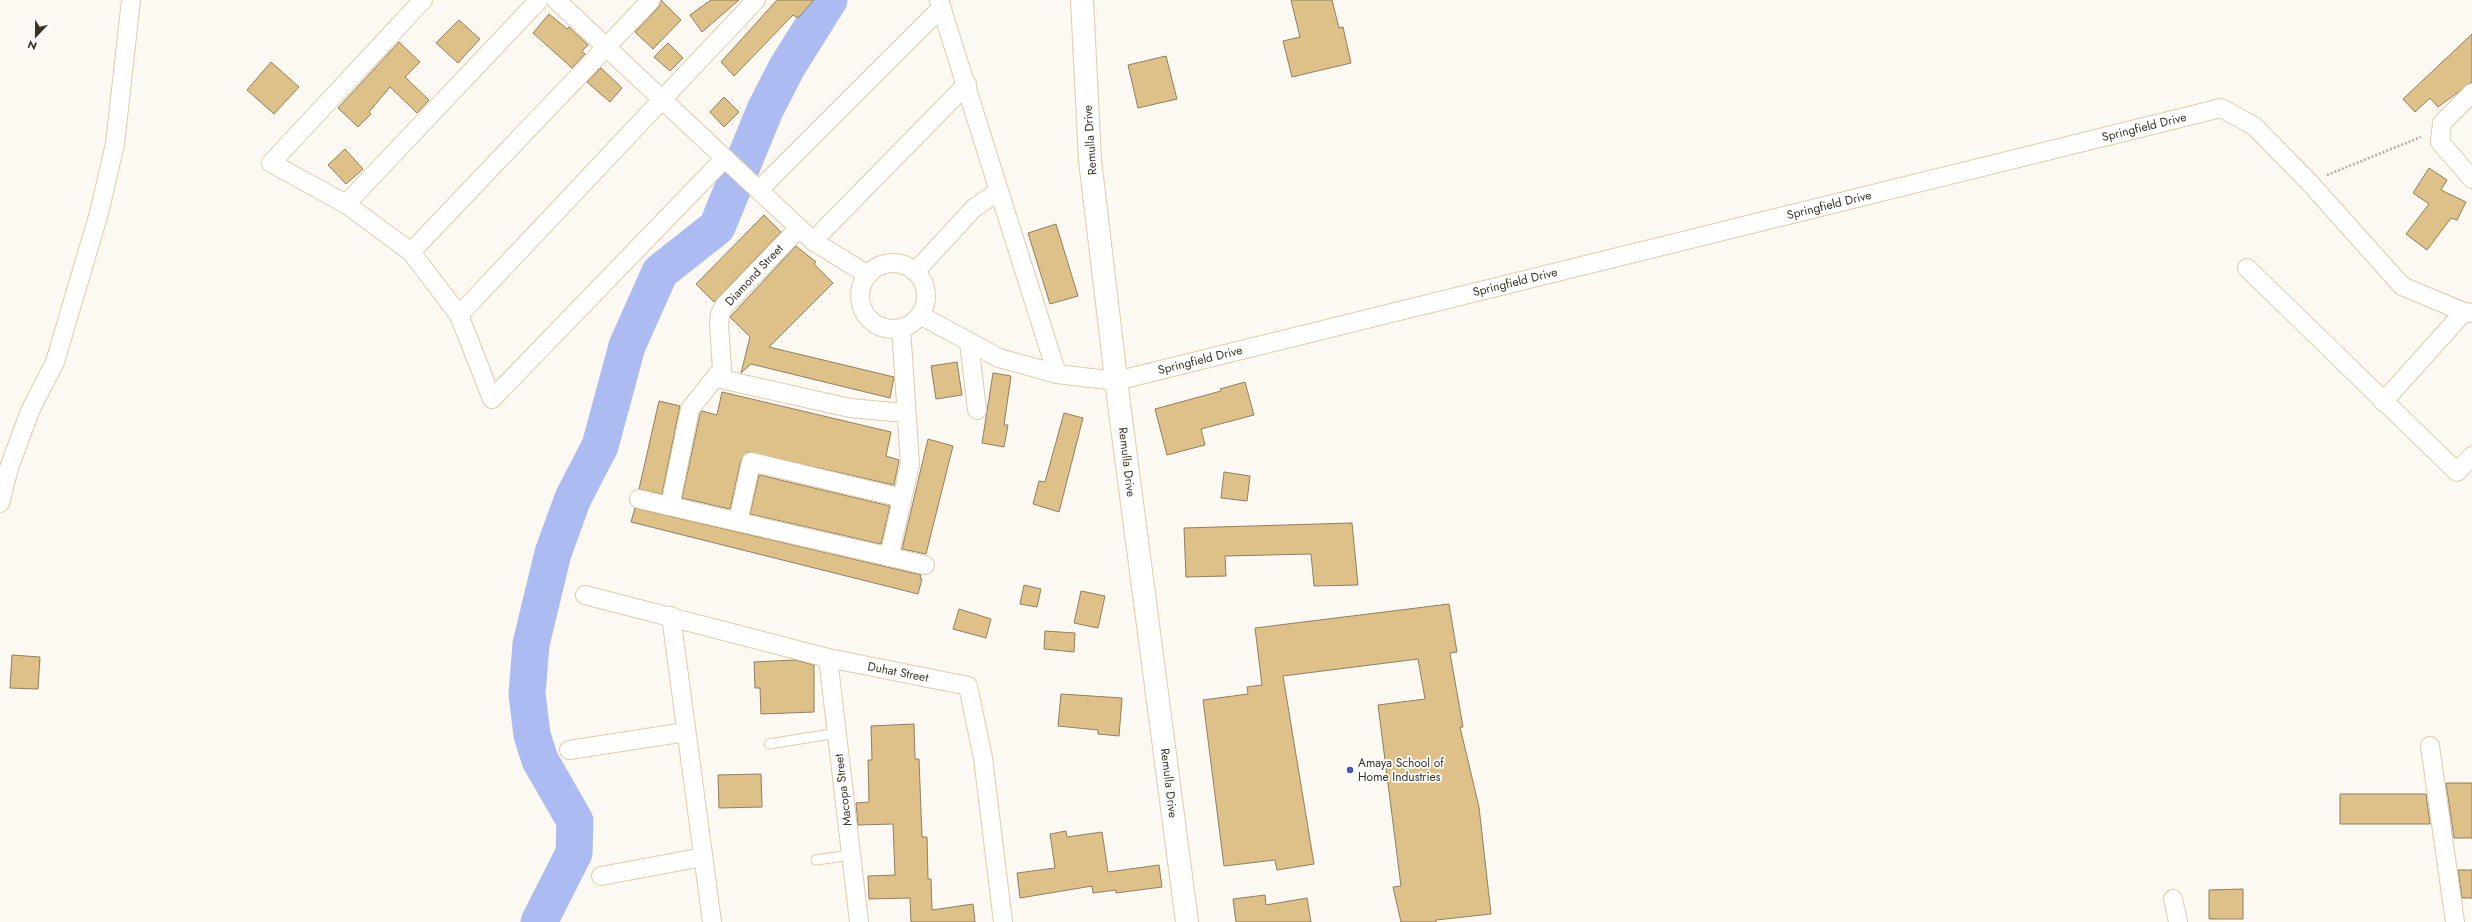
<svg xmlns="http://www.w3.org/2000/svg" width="2472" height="922" font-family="Jost,sans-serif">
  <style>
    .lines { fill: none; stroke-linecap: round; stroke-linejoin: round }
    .river { stroke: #acbbf2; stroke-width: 37 }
    .building { fill: #dec089; stroke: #907f61 }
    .service-casing { stroke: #deccab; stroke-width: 11 }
    .minor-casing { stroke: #deccab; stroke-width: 20 }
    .secondary-casing { stroke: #deccab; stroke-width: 24 }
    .path { stroke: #b5b0a8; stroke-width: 2.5; stroke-dasharray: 2 2; stroke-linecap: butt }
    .service { stroke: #fff; stroke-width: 9 }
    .minor { stroke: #fff; stroke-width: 18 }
    .secondary { stroke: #fff; stroke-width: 22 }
    .poi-dot { fill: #4455c9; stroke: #fff; stroke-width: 1.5 }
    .labels { text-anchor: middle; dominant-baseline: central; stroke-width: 3.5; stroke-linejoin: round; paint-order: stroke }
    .street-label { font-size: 12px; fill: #3a3326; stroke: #fff }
    .poi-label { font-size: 12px; fill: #3a3326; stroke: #fff; text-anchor: start }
  </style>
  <rect width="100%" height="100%" fill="#fcf8f2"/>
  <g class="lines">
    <path class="river" d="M539,922L574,853L575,821L540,760L532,735L527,694L531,644L553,553L573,498L600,446L627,346L660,272L717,227L765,110L787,67L829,0"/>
  </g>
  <g class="building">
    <path d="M661,0L681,20L653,49L635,32L659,7Z"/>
    <path d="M711,0H739L702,32L690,15Z"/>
    <path d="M777,0H814L798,18L793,15L734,76L721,62Z"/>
    <path d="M1291,0H1332L1339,28L1343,27L1351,63L1292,77L1283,41L1300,37Z"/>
    <path d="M549,14L567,29L569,27L588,45L582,51L585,54L572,68L533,33Z"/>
    <path d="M459,20L480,39L458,63L436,43Z"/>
    <path d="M2472,34V82L2438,107L2430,98L2415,112L2403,99Z"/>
    <path d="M399,42L420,62L405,77L429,100L417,113L390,87L369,112L371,114L358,127L338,108Z"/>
    <path d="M668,43L683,58L670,71L654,57Z"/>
    <path d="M1166,56L1177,99L1138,108L1128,65Z"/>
    <path d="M271,62L299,87L274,114L247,90Z"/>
    <path d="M601,68L622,88L610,102L587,82Z"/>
    <path d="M724,97L739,112L724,127L710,112Z"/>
    <path d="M345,149L363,169L346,184L328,165Z"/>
    <path d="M2429,168L2447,180L2441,190L2466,202L2457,220L2451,218L2427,250L2406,234L2429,204L2413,193Z"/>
    <path d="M764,215L781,232L714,302L696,284Z"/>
    <path d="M1056,224L1078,296L1050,304L1028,233Z"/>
    <path d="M796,246L816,262L814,264L833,283L769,347L894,377L890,398L751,364L741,373L750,337L730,317Z"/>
    <path d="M957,362L962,395L936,399L931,366Z"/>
    <path d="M993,373L1011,376L1004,425H1008L1004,447L982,443Z"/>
    <path d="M1245,382L1254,415L1201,429L1205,445L1167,455L1155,409L1221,391L1220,389Z"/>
    <path d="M722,392L891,432L886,456L899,460L894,485L748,452L741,460L730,509L682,498L700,414L702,411L717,415Z"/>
    <path d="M659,401L680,406L662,494L639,489Z"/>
    <path d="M1064,413L1083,418L1059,512L1033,504L1039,481L1045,482Z"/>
    <path d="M928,439L953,446L926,554L902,549Z"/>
    <path d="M1224,472L1250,476L1247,501L1221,498Z"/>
    <path d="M759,475L890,506L881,544L750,514Z"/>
    <path d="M635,508L921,575L920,578L922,579L918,594L631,522Z"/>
    <path d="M1352,523L1358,585L1314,586L1311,554L1225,556L1226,576L1186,577L1184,528Z"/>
    <path d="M1024,585L1041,589L1037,607L1020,604Z"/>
    <path d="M1081,591L1105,596L1098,628L1074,623Z"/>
    <path d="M1449,604L1457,652L1450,653L1463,727H1460L1479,807L1491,914L1436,920V922H1401L1393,887L1401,886L1378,705L1425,699L1418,659L1283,676L1314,864L1277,870L1275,860L1224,866L1203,700L1248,694L1247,687L1262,685L1255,628Z"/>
    <path d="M959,609L991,619L986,638L953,629Z"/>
    <path d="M1045,631L1075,633L1074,652L1044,649Z"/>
    <path d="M12,655L40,657L38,689L10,688Z"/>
    <path d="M795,660L814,665V712L761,714L760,688H755L754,662Z"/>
    <path d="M1061,694L1122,698L1119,736L1098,734V730L1058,726Z"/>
    <path d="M914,724L915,759H919L922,837H927L928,879H931L932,910L973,904L975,922H911L910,898L869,899L868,876L895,875L893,824L858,825L856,803L869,802L868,760H872L871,726Z"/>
    <path d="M761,774L762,807L719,808L718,775Z"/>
    <path d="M2446,783H2472V838H2454Z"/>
    <path d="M2340,794H2426L2430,824H2340Z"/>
    <path d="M1066,831L1067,837L1102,832L1108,872L1159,865L1162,887L1116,893V890L1093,893L1092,886L1020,898L1017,873L1055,868L1050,834Z"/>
    <path d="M2458,870H2472V898H2462Z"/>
    <path d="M2243,889V919H2209V890Z"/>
    <path d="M1265,895L1266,905L1307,898L1311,922H1236L1233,899Z"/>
  </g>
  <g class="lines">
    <defs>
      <g id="service">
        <path d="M769,744L837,733"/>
        <path d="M816,860L851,855"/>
      </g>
      <g id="minor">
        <path d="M423,0L271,163L346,204L411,252L459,315L492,399L725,158"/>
        <path d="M556,0L813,241L868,275"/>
        <path d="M2472,93L2442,123L2440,142L2472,179"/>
        <path d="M759,190L941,8"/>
        <path d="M999,191L1057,374"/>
        <path d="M346,204L539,0"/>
        <path d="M813,241L967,84"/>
        <path d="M411,252L651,0"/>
        <circle cx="893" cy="296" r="33"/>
        <path d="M2247,268L2457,472L2472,456"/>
        <path d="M915,272L974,208L999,191L939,0"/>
        <path d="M459,315L756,0"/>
        <path d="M920,315L999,358L1057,374L1116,381L2221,108L2254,126L2309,182L2402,286L2464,312L2472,313"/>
        <path d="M969,342L977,410"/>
        <path d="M716,378L850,408L906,413"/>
        <path d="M2383,402L2464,312"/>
        <path d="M639,499L925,565"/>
        <path d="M0,503L9,468L30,411L55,362L99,213L115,144L131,0"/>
        <path d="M670,506L690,409L722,369L719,324L720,314L724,306L799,228"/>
        <path d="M738,522L751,462L902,498"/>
        <path d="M889,557L910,464L901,328"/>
        <path d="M585,595L828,658L968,686L983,758L1003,922"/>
        <path d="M671,616L712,922"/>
        <path d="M828,658L859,922"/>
        <path d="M2430,746L2455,922"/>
        <path d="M569,750L686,732"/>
        <path d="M601,876L703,857"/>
        <path d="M2173,899L2178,922"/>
      </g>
      <path id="secondary" d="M1082,0L1090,160L1119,404L1187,922"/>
    </defs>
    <use href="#service" class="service-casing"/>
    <use href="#minor" class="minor-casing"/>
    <use href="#secondary" class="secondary-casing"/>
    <path class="path" d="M2327,175L2421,137"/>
    <use href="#service" class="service"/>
    <use href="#minor" class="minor"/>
    <use href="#secondary" class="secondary"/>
  </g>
  <circle class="poi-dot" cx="1350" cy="770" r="4"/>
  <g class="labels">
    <g class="street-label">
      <text transform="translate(2144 127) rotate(-14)">Springfield Drive</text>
      <text transform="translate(1090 140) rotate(-94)">Remulla Drive</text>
      <text transform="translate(1829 205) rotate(-14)">Springfield Drive</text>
      <text transform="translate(754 275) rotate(-47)">Diamond Street</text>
      <text transform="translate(1515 282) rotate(-14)">Springfield Drive</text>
      <text transform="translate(1200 360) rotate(-14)">Springfield Drive</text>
      <text transform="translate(1127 462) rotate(83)">Remulla Drive</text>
      <text transform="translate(898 672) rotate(11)">Duhat Street</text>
      <text transform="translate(1169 783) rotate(83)">Remulla Drive</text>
      <text transform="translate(843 790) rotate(-97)">Macopa Street</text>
    </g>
    <g class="poi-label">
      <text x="1358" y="763">Amaya School of<tspan x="1358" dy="14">Home Industries</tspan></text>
    </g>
  </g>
  <g transform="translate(36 36) rotate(202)" stroke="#ffffff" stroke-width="3" paint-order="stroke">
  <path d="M0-3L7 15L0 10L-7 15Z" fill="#3a3326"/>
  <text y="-6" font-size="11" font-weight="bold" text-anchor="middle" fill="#3a3326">N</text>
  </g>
</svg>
